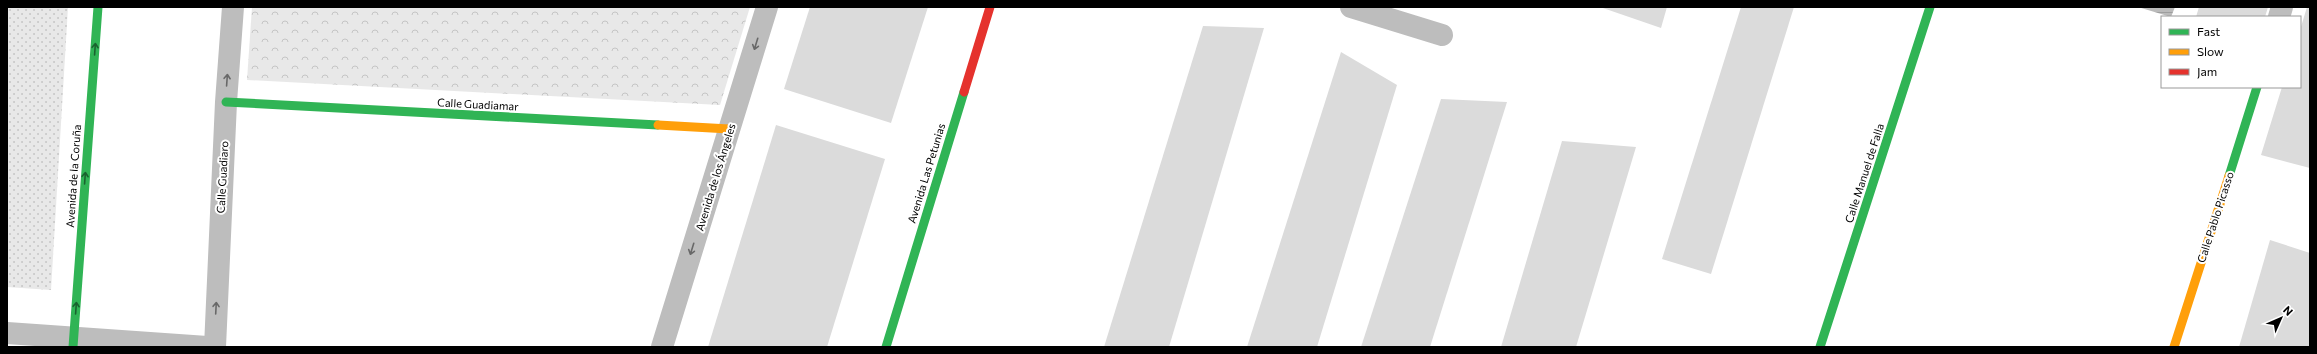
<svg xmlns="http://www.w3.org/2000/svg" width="2317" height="354" font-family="Commissioner,sans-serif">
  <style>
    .grass { fill: url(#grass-dots) }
    .park { fill: url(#park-crowns) }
    .water { fill: url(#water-rules) }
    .building { fill: #dbdbdb }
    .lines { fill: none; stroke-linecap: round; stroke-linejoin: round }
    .street { stroke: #bdbdbd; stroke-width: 22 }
    .fast { stroke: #30b455; stroke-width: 9 }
    .slow { stroke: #ff9f0a; stroke-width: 9 }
    .jam { stroke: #e5322d; stroke-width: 9 }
    .oneway { stroke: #686868 }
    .oneway2 { stroke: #1a632f }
    .labels { text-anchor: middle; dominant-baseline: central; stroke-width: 4; stroke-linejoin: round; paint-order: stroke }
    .street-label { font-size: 11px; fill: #000; stroke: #fff }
  </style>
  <defs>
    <pattern id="grass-dots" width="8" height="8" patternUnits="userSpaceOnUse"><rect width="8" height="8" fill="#e8e8e8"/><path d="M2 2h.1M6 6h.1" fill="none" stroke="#c5c5c5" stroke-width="1.8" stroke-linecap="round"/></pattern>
    <pattern id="park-crowns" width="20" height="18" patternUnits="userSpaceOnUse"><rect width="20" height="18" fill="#e8e8e8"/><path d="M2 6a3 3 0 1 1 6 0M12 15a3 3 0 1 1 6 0" fill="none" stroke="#c5c5c5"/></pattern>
    <pattern id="water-rules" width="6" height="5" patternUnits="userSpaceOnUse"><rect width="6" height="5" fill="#bababa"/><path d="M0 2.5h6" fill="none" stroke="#9e9e9e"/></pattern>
  </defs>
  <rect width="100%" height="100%" fill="#fff"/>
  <path class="grass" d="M7,7H68L51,290L7,287Z"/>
  <path class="park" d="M252,7H750L720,105L247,80Z"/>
  <path class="water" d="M2138,7H2175L2171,17Z"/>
  <g class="building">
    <path d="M810,7H928L891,123L784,89Z"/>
    <path d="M1600,7H1667L1661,28Z"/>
    <path d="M1741,7H1794L1711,274L1662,259Z"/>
    <path d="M2199,7H2268L2265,17H2196Z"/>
    <path d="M2307,7H2310V168L2261,155L2282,87H2300V30Z"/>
    <path d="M1203,26L1264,28L1169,347H1104Z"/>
    <path d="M1341,52L1397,85L1317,347H1247Z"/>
    <path d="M1441,99L1507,102L1430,347H1361Z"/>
    <path d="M776,125L885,159L827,347H708Z"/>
    <path d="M1562,141L1636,147L1576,347H1501Z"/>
    <path d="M2270,240L2310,253V347H2239Z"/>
  </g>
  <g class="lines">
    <g class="street">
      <path d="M1351,7L1442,35"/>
      <path d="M2279,17L2282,7"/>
      <path d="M7,333L207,347"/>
      <path d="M215,347L226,102L233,7"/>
      <path d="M662,347L767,7"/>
    </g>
    <g class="fast">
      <path d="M226,102L658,125"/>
      <path d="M2229,176L2257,87"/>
      <path d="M73,347L98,7"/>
      <path d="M886,347L964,92"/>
      <path d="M1820,347L1930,7"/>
    </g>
    <g class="slow">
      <path d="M658,125L729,129"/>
      <path d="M2174,347L2229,176"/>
    </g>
    <path class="jam" d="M964,92L990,7"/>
  </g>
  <defs><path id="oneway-shaft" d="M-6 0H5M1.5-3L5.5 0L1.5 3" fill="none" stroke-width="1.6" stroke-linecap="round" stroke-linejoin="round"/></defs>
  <g class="oneway">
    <use href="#oneway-shaft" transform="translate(756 44) rotate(107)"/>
    <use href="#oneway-shaft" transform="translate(227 80) rotate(-86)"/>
    <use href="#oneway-shaft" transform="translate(692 249) rotate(107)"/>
    <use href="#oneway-shaft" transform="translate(216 308) rotate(-87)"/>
  </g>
  <g class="oneway2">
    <use href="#oneway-shaft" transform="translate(95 49) rotate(-86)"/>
    <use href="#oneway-shaft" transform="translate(85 178) rotate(-86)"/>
    <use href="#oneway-shaft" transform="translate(76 308) rotate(-86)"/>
  </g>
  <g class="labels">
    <g class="street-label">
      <text transform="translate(478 104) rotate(3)">Calle Guadiamar</text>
      <text transform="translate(926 173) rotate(-73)">Avenida Las Petunias</text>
      <text transform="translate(1864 173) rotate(-72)">Calle Manuel de Falla</text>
      <text transform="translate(73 176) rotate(-86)">Avenida de la Coruña</text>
      <text transform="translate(222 177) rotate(-87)">Calle Guadiaro</text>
      <text transform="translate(715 177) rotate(-73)">Avenida de los Ángeles</text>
      <text transform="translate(2215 217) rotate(-72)">Calle Pablo Picasso</text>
    </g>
  </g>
  <rect width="2317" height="354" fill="none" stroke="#000000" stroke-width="16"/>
  <rect x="2161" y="16" width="140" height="72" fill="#ffffff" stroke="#999999"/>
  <rect x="2169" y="29" width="20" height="6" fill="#30b455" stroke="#999999"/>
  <text x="2197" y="36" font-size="12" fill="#000000">Fast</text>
  <rect x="2169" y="49" width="20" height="6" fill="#ff9f0a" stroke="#999999"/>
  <text x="2197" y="56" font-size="12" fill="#000000">Slow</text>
  <rect x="2169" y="69" width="20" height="6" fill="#e5322d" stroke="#999999"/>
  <text x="2197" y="76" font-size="12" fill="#000000">Jam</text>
  <g transform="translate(2281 318) rotate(45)" stroke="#ffffff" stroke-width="3" paint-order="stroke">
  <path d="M0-3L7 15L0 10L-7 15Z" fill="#000000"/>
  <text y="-6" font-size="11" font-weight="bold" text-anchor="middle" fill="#000000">N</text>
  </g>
</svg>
